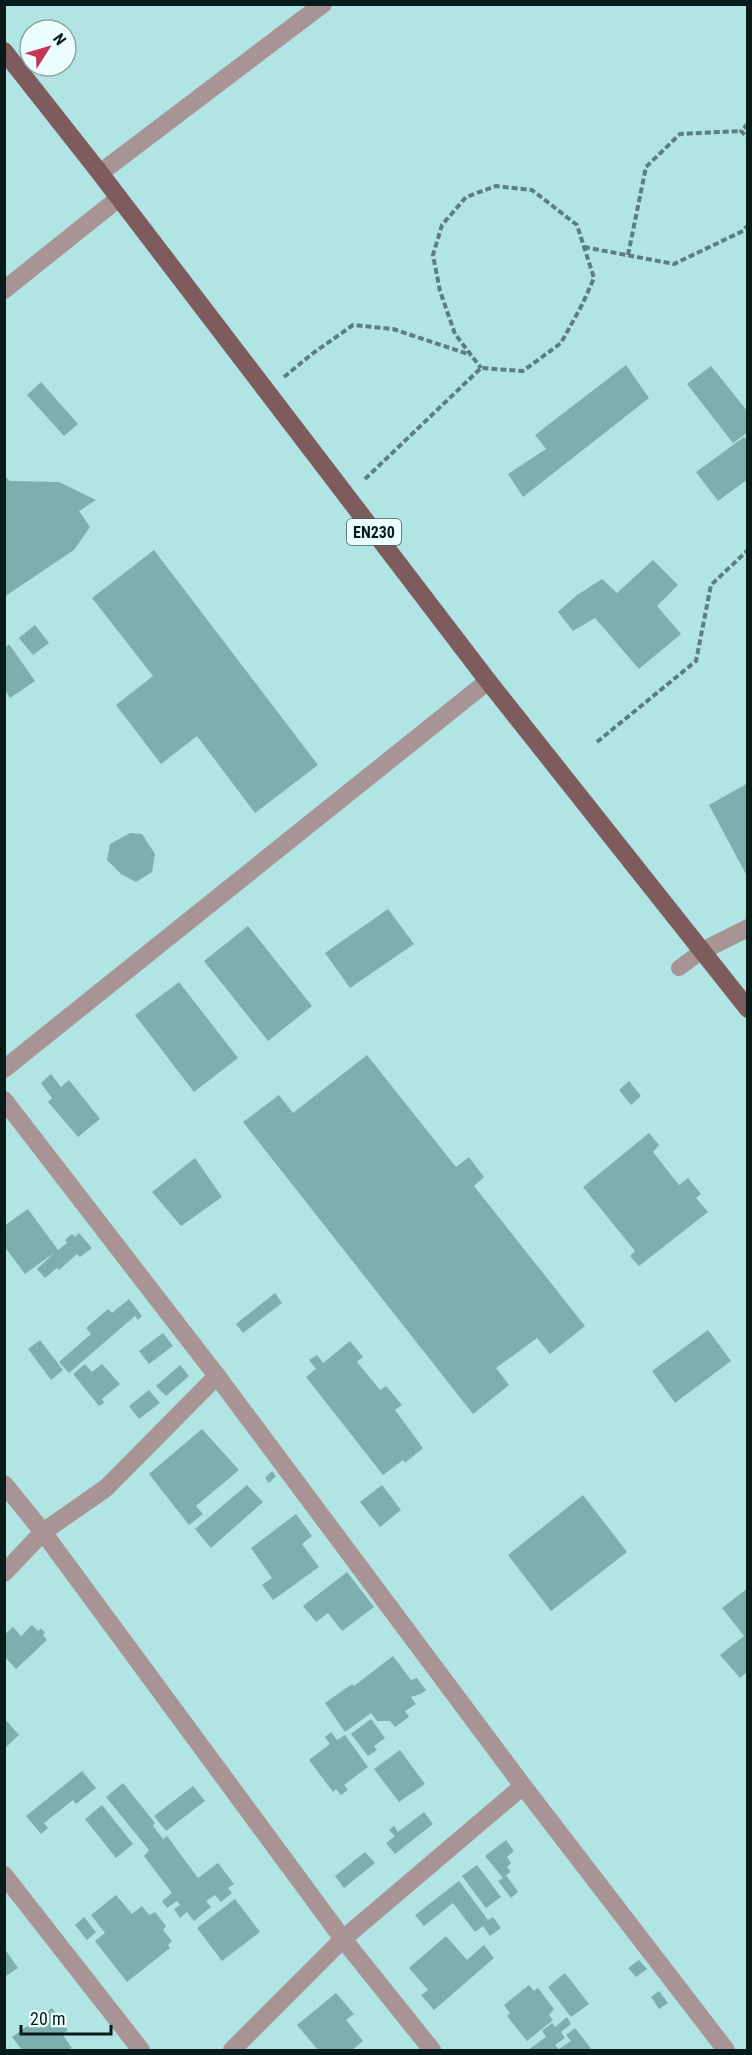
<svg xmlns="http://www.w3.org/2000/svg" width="752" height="2055" font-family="'Roboto Condensed',sans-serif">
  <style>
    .building { fill: #7dafae }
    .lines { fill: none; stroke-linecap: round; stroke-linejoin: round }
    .path { stroke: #5b7f7e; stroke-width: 4; stroke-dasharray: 6 3; stroke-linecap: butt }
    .lane { stroke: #a89495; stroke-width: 16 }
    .street { stroke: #a89495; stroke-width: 18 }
    .primary { stroke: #7e5c5e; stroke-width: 18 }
    .labels { text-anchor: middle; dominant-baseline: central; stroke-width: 5; stroke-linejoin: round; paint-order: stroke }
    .shield { fill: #ebfffe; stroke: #4b5f5f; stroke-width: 1.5 }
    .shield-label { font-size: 16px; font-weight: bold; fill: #071b1b }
  </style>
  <rect width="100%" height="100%" fill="#b1e5e3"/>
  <g class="building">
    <path d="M626,365L649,398L523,497L508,474L546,449L535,435Z"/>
    <path d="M711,366L748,412V432L733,443L687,384Z"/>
    <path d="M41,382L78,424L64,436L27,395Z"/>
    <path d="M744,437L748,442V479L718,501L696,472Z"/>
    <path d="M4,475L10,481L59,482L96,500L79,511L90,527L74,550L4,597Z"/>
    <path d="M154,550L318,765L255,813L197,736L161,764L116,705L153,676L92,598Z"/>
    <path d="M653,560L678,585L657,606L681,634L639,669L595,618L573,631L558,612L577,595L602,579L617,593Z"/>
    <path d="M35,625L49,643L33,655L19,638Z"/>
    <path d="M9,644L35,681L10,698L5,690V648Z"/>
    <path d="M748,783V878L709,805Z"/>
    <path d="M130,833L142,834L155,854L152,872L136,882L121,874L107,860L110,844Z"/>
    <path d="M388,909L414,944L350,988L325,953Z"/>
    <path d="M248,926L312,1006L268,1041L204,961Z"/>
    <path d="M179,982L238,1058L194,1092L135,1015Z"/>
    <path d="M367,1055L456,1167L469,1157L484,1177L474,1186L585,1326L550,1354L537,1338L496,1368L509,1385L473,1414L243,1122L279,1095L293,1113Z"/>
    <path d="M51,1074L61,1087L69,1080L100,1119L78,1137L48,1102L52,1098L41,1083Z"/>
    <path d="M629,1081L641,1096L631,1105L619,1090Z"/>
    <path d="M649,1133L659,1145L653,1152L679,1185L688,1178L701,1194L696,1198L708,1212L639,1266L630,1256L635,1251L583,1187Z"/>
    <path d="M195,1158L222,1197L181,1226L152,1192Z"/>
    <path d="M28,1209L58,1250L67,1243L65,1240L72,1234L75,1237L79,1233L92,1248L80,1257L77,1254L59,1270L57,1268L45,1278L37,1269L55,1252L25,1274L4,1246V1226Z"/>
    <path d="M275,1293L282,1303L243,1333L236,1324Z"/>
    <path d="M129,1299L142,1316L138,1320L135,1316L69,1373L59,1362L91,1334L86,1328L108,1309L112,1313Z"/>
    <path d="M708,1330L731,1361L675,1403L652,1371Z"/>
    <path d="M163,1333L173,1346L149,1364L139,1351Z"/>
    <path d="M40,1340L63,1370L51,1380L28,1349Z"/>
    <path d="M350,1341L363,1357L357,1362L380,1390L386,1386L402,1405L395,1410L423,1448L405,1463L403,1460L383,1475L306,1377L316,1369L309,1360L317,1355L323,1363Z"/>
    <path d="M85,1364L92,1372L102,1364L120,1384L102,1399L104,1403L99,1406L73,1374Z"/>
    <path d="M180,1365L189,1376L166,1396L156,1386Z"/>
    <path d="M149,1390L160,1403L139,1419L129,1406Z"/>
    <path d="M202,1429L239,1470L196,1506L203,1514L189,1525L149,1474Z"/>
    <path d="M272,1471L276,1476L269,1483L265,1478Z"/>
    <path d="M247,1485L263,1502L211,1548L195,1529Z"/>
    <path d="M382,1485L401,1510L380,1527L360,1502Z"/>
    <path d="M583,1495L627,1552L551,1611L508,1555Z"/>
    <path d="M296,1514L312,1536L302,1544L319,1567L273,1600L262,1585L272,1578L251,1548Z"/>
    <path d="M347,1572L374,1607L342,1631L328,1613L316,1622L303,1606Z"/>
    <path d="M748,1588V1671L740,1678L720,1655L744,1636L722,1608Z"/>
    <path d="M32,1625L38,1631L41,1628L45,1633L43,1635L47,1640L16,1669L4,1656V1635L13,1627L21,1636Z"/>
    <path d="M393,1656L411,1680L417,1678L426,1690L421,1694L411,1697L416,1704L405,1711L409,1717L395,1727L390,1721H377L371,1713L345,1732L325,1703L352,1684L354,1686Z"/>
    <path d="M4,1718L19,1735L4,1749Z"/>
    <path d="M371,1719L385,1738L374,1746L377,1750L368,1756L351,1734Z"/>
    <path d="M331,1732L337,1740L345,1735L368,1767L344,1785L348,1790L341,1795L336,1789L333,1792L309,1760L330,1744L325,1737Z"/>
    <path d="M400,1750L425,1784L399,1802L374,1769Z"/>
    <path d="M82,1771L96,1788L76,1804L73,1800L44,1823L48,1828L41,1834L26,1816Z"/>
    <path d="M123,1783L155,1823L153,1826L163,1839L167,1836L198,1878L218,1863L234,1884L228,1888L232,1893L221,1902L215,1895L206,1901L211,1907L194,1921L187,1912L180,1918L174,1909L180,1905L177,1901L167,1908L162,1901L172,1893L144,1856L149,1850L106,1797Z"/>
    <path d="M193,1786L205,1801L166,1831L154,1816Z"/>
    <path d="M102,1805L133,1844L116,1858L85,1819Z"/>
    <path d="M424,1812L433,1824L395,1854L386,1843L395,1836L389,1830L394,1826L398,1832Z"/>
    <path d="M506,1840L514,1851L507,1857L511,1863L507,1867L511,1872L506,1875L518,1892L511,1898L498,1881L503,1878L485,1856Z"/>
    <path d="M365,1852L375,1863L344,1888L335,1876Z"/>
    <path d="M477,1865L501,1897L486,1908L462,1876Z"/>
    <path d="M459,1881L488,1920L493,1917L501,1928L490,1936L483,1926L475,1932L453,1903L424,1926L415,1915Z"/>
    <path d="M116,1895L132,1914L142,1906L149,1915L155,1912L166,1926L163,1930L172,1941L168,1945L170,1948L127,1982L95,1941L105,1933L91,1915Z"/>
    <path d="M235,1899L260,1932L222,1961L197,1928Z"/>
    <path d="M84,1917L96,1932L87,1940L75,1925Z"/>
    <path d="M446,1936L467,1960L484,1945L494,1958L434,2010L421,1995L428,1990L409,1968Z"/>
    <path d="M4,1948L18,1968L4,1977Z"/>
    <path d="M639,1960L647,1969L636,1977L628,1968Z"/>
    <path d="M565,1973L589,2004L571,2017L548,1987Z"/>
    <path d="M529,1985L534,1991L538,1988L554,2009L549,2015L553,2020L527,2041L507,2016L510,2013L504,2005Z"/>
    <path d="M659,1991L668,2003L659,2009L651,1997Z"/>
    <path d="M336,1993L354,2014L346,2020L363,2041L352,2050H318L297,2025Z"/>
    <path d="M52,2008L68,2030L62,2034L72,2048L68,2050H22L12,2037Z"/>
    <path d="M567,2017L571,2024L561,2032L565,2038L555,2045L559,2049L571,2041L566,2035L575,2028L592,2050H528L546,2037L542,2031L552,2023L555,2027Z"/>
  </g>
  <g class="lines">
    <g class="path">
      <path d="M748,124L741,131L748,138"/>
      <path d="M584,247L674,264L743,231L748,225"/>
      <path d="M628,255L646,167L680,134L741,131"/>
      <path d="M284,377L312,354L353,325L393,329L471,355"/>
      <path d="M365,479L481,368L523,371L561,343L583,303L594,278L577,225L532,190L496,186L466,197L442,225L433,255L440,291L455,334L481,368"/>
      <path d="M597,742L696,661L711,585L748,550"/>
    </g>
    <path class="lane" d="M679,968L702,951"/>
    <g class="street">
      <path d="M100,173L323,4"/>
      <path d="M4,290L119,198"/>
      <path d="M702,951L748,928"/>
      <path d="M4,1069L488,681"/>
      <path d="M4,1100L217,1376L523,1786L726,2050"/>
      <path d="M4,1484L43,1532L343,1939L432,2050"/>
      <path d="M4,1573L43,1532L106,1488L217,1376"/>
      <path d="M4,1875L141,2050"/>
      <path d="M232,2050L343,1939L523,1786"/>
    </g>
    <path class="primary" d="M4,51L100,173L488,681L748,1009"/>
  </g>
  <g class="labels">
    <rect class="shield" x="347" y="519" width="54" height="26" rx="4.5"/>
    <g class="shield-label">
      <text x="374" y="532">EN230</text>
    </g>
  </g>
  <rect width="752" height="2055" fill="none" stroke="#071b1b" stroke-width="12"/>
  <g transform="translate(48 48) rotate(53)"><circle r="28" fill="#ebfffe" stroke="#90a4a3" stroke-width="1.5"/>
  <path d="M0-4.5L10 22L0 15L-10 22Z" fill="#c63652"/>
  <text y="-9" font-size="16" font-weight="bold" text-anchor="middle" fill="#071b1b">N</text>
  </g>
  <path d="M21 2025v9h90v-9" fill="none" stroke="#071b1b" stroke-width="3"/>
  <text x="30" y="2025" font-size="18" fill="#071b1b" stroke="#ebfffe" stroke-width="4.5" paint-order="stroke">20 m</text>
</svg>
